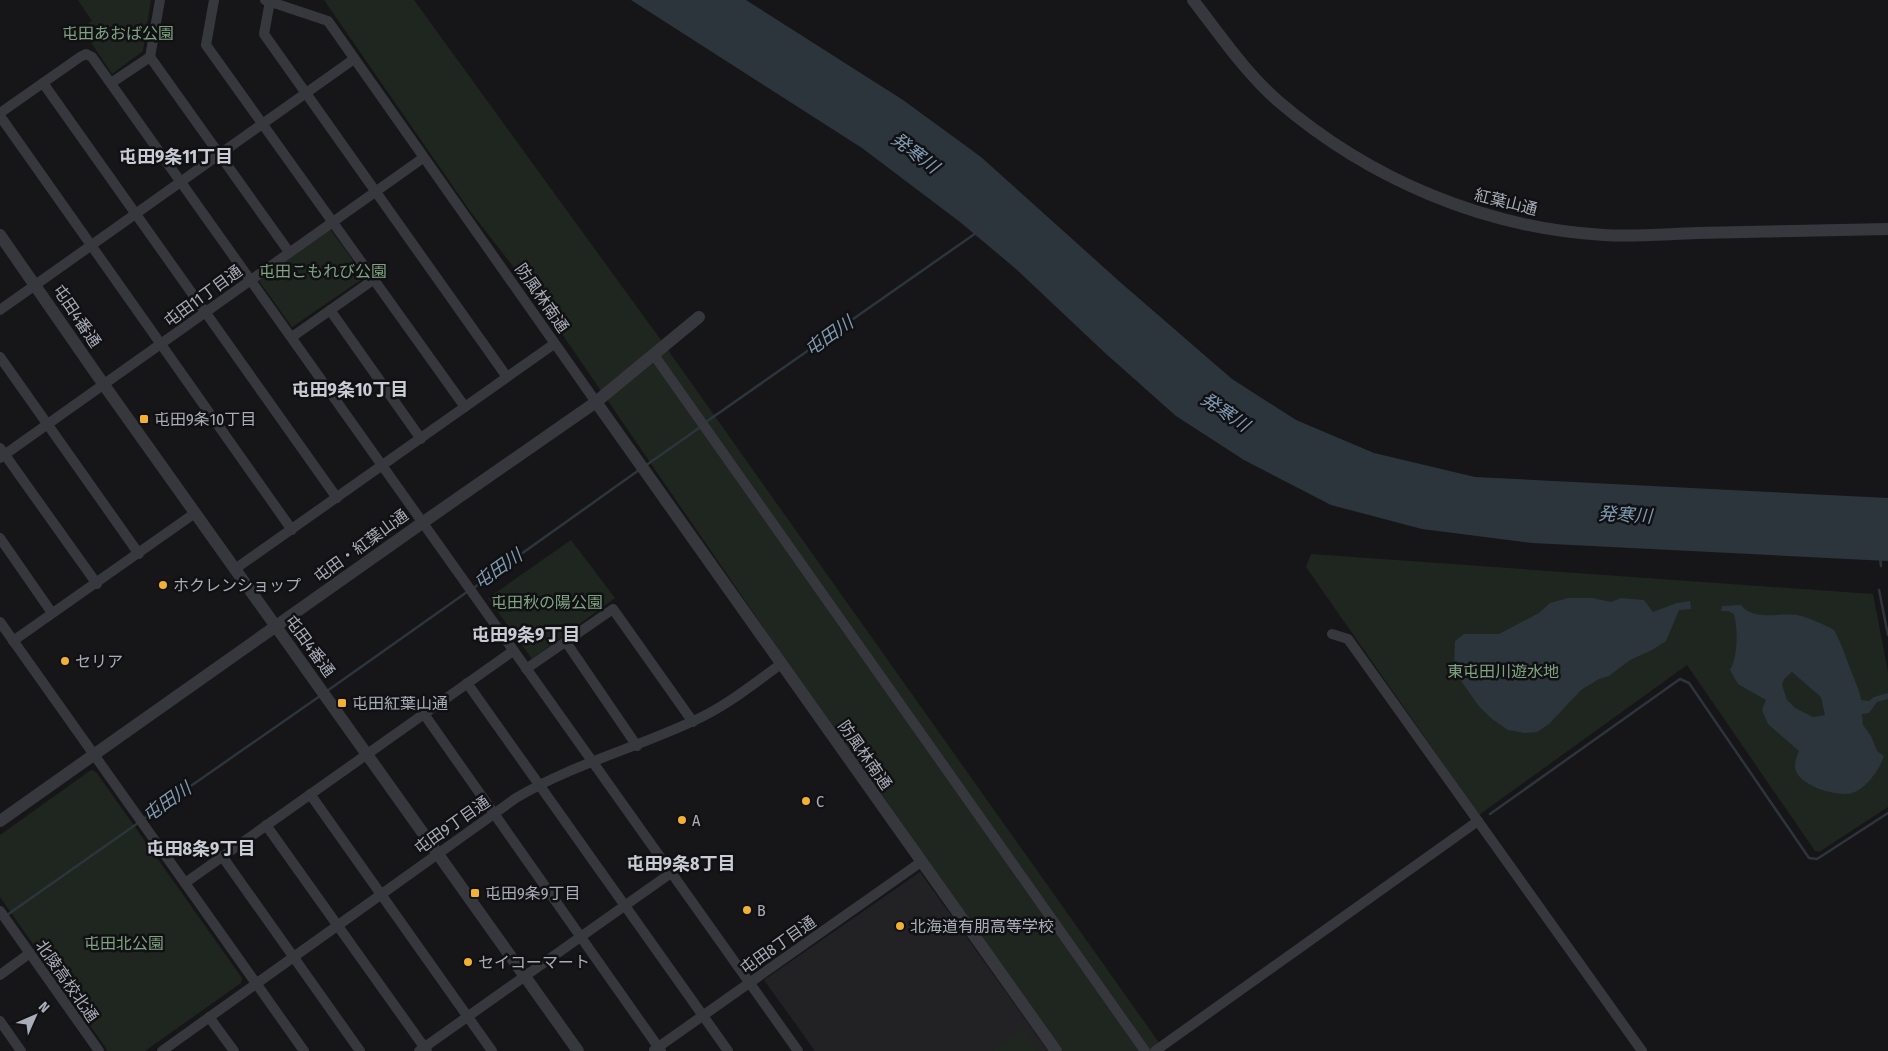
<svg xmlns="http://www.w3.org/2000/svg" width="1888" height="1051" font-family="'Fira Sans Condensed','Noto Sans JP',sans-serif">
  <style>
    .built { fill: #222225 }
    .green { fill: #1e261f }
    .water { fill: #2c353c; fill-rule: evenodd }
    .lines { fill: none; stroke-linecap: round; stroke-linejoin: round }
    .stream { stroke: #2c353c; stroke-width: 2.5 }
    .minor { stroke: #37383d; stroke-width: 10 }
    .tertiary { stroke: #37383d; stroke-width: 12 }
    .poi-dot { fill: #f2b134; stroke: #111113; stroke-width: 2 }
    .labels { text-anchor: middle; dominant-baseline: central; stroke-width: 5; stroke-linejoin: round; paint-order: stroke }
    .park-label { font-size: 16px; fill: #7fa381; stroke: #111113 }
    .street-label { font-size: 16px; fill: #a8adb8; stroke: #111113 }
    .poi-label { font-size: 16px; fill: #a8adb8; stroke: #111113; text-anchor: start }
    .water-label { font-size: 18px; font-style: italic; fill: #7f9bb3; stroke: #111113 }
    .neighbourhood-label { font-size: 18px; font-weight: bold; fill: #c9ccd4; stroke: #111113 }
  </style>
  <rect width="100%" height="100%" fill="#161618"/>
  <path class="built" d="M920,872L1048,1051H815L764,980Z"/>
  <g class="green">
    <path d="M78,0H151L143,51L112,74L82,29L92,21Z"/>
    <path d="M324,0H414L658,336L1165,1051H1060L867,773L829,723L536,296L470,211Z"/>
    <path d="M330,229L365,277L292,327L259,281Z"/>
    <path d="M571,540L615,598L532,659L488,598Z"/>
    <path d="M1311,554L1873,594L1888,672V807L1819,852L1815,851L1687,665L1479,815L1306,567Z"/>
    <path d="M91,770L96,772L242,978L241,983L145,1051H108L0,897V835Z"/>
    <path d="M1023,1030L1038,1051H992Z"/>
  </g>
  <g class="water">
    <path d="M631,0H746L903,100L981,157L1120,282L1232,379L1296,420L1374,453L1475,477L1888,498V561L1532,543L1422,529L1331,505L1244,460L1176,416L1104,352L1016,269L960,222L862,148Z"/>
    <path d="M1568,598H1592L1611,602L1621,598L1644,600L1653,612L1677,603L1690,601L1691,609L1679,610L1666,641L1652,650L1630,660L1609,676L1599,679L1581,690L1549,724L1537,732L1525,733L1508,730L1492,719L1478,705L1454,671L1455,641L1464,634H1499L1539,613L1550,603Z"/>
    <path d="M1741,605C1755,622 1777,612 1797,615C1810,618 1823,624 1834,630C1843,646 1847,662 1854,678C1857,686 1860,692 1861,700L1869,701L1874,697L1888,693V699L1877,702L1869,713L1862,714L1863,725L1871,736L1877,751L1884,756C1880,769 1866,789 1852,793C1838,797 1804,787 1797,773C1793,766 1796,758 1799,751L1768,724L1762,710L1766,700L1738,684L1730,670C1738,657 1738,629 1734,614L1728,611H1721L1722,606ZM1792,672L1821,697L1825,715L1813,717L1795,708L1787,700L1782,685L1784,679Z"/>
  </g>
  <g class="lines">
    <g class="stream">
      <path d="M706,422L976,233"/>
      <path d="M645,466L702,426"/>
      <path d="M1880,558L1881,566"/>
      <path d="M472,589L639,470"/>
      <path d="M1879,590L1888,635"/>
      <path d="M327,691L467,592"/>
      <path d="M1490,814L1680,679L1689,683L1809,858L1817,859L1888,813"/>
      <path d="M142,820L320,696"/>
      <path d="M7,915L138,823"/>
    </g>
    <g class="minor">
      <path d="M214,0L206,45L465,407"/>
      <path d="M265,0L328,21L596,402"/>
      <path d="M270,1L264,34L507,377"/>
      <path d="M150,57L289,252"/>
      <path d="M43,83L337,498"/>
      <path d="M111,83L150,57L160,0"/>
      <path d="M0,113L80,57L86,54L92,57L798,1051"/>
      <path d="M0,116L292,530"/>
      <path d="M0,310L354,59"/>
      <path d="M330,310L421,439"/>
      <path d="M292,337L373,280"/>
      <path d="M654,355L1145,1051"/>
      <path d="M0,357L139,554"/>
      <path d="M0,448L97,584"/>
      <path d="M0,458L423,158"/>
      <path d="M0,538L52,613"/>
      <path d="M235,569L554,344"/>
      <path d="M0,622L304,1051"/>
      <path d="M1332,634L1348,639L1642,1051"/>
      <path d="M13,641L195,513"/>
      <path d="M566,642L637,746"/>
      <path d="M526,669L613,609L693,722"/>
      <path d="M467,683L728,1051"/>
      <path d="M424,714L661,1051"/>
      <path d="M310,794L492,1051"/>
      <path d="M266,825L427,1051"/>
      <path d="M222,856L360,1051"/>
      <path d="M185,883L513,651"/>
      <path d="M0,911L99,1051"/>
      <path d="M0,975L30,953"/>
      <path d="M209,1017L234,1051"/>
      <path d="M0,1021L21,1051"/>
      <path d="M654,1050L921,862"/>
      <path d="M162,1051L516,798C571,765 633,749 691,722C724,708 752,685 781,664"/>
      <path d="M419,1051L671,873"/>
      <path d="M1155,1051L1478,821"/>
    </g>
    <g class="tertiary">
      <path d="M1193,0C1220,35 1245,72 1278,101C1369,179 1484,228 1604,235C1634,237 1666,234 1697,233C1761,232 1824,230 1888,229"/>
      <path d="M0,235L104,385L578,1051"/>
      <path d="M596,402L1056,1051"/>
      <path d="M0,821L422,523L596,402L699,317"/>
    </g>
  </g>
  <g class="poi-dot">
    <rect x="139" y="414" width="10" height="10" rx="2.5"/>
    <circle cx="163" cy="585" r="5"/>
    <circle cx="65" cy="661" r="5"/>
    <rect x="337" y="698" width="10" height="10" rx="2.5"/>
    <circle cx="806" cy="801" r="5"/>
    <circle cx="682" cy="820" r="5"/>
    <rect x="470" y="888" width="10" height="10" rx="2.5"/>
    <circle cx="747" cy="910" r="5"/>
    <circle cx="900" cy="926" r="5"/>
    <circle cx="468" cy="962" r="5"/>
  </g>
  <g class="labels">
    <g class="park-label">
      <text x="118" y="33">屯田あおば公園</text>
      <text x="323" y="271">屯田こもれび公園</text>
      <text x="547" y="602">屯田秋の陽公園</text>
      <text x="1503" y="671">東屯田川遊水地</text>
      <text x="124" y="943">屯田北公園</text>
    </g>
    <g class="street-label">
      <text transform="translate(1506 202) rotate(14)">紅葉山通</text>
      <text transform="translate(203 296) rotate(-36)">屯田11丁目通</text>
      <text transform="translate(542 298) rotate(55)">防風林南通</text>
      <text transform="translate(77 316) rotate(56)">屯田4番通</text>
      <text transform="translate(361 546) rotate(-36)">屯田・紅葉山通</text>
      <text transform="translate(310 646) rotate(54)">屯田4番通</text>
      <text transform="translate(865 755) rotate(55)">防風林南通</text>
      <text transform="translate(452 825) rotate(-35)">屯田9丁目通</text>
      <text transform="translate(778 945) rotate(-35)">屯田8丁目通</text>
      <text transform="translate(67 981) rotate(55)">北陵高校北通</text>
    </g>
    <g class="poi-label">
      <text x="154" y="419">屯田9条10丁目</text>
      <text x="173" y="585">ホクレンショップ</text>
      <text x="75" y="661">セリア</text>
      <text x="352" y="703">屯田紅葉山通</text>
      <text x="816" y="801">C</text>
      <text x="692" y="820">A</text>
      <text x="485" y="893">屯田9条9丁目</text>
      <text x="757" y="910">B</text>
      <text x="910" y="926">北海道有朋高等学校</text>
      <text x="478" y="962">セイコーマート</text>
    </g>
    <g class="water-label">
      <text transform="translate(915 153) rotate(37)">発寒川</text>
      <text transform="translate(829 336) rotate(-35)">屯田川</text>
      <text transform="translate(1225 412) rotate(34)">発寒川</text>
      <text transform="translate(1625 515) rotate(3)">発寒川</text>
      <text transform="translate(498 569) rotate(-35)">屯田川</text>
      <text transform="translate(167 802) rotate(-35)">屯田川</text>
    </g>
    <g class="neighbourhood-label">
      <text x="176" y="157">屯田9条11丁目</text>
      <text x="350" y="390">屯田9条10丁目</text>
      <text x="526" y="635">屯田9条9丁目</text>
      <text x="201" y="849">屯田8条9丁目</text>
      <text x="681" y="864">屯田9条8丁目</text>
    </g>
  </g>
  <g transform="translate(35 1016) rotate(45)" stroke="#111113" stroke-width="4" paint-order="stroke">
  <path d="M0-4L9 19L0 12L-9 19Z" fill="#a8adb8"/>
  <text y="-8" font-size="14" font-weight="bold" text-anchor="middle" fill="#a8adb8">N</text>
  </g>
</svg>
